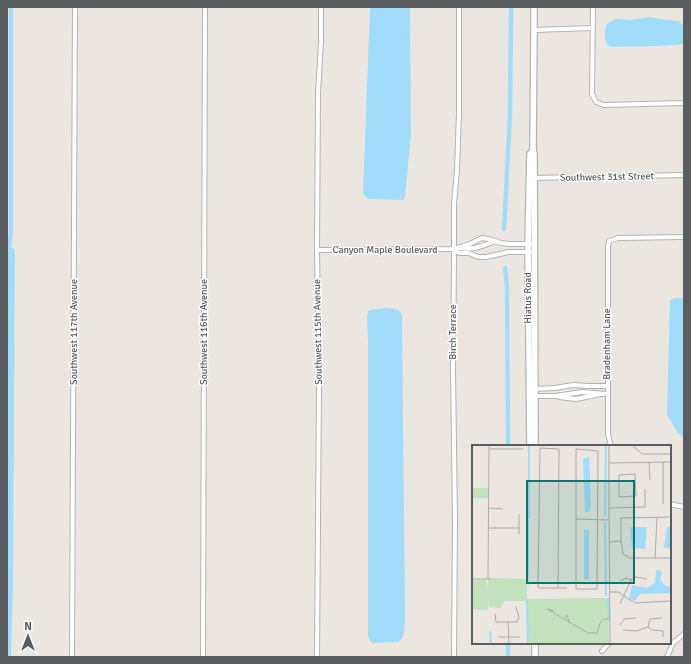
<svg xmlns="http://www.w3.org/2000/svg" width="691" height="664" font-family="Signika,sans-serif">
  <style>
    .water { fill: #a1dcfa }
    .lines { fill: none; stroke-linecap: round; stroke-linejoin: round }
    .canal { stroke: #a1dcfa; stroke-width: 4.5 }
    .street-casing { stroke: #b1b4b7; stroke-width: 6 }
    .secondary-casing { stroke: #b0b4b7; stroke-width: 8 }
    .street { stroke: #fff; stroke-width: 4 }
    .secondary { stroke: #fff; stroke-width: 5.5 }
    .labels { text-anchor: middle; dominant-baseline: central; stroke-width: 3; stroke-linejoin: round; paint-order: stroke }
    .street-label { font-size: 10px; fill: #595d60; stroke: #fff }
    .inset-river { fill: none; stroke: #a1dcfa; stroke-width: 2 }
    .inset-road { fill: none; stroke: #adaca9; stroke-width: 1 }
    .view { fill: #0f766e; fill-opacity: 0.15; stroke: #0f766e; stroke-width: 2 }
    .inset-edge { fill: none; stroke: #595d60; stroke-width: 2 }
  </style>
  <rect width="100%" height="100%" fill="#ebe7e0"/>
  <g class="water">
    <path d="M370,7H410L411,134L405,197L403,200L368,199L363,194Z"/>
    <path d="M650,17L660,19L679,21L682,24L684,25V44C660,47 635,46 611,47C603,43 604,32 607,24L615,19L632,20Z"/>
    <path d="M9,245L15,250L13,580L11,657H7V246Z"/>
    <path d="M674,298H684V438L678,433L667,415L670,300Z"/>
    <path d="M386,308C393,309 400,308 402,316L405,623C404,630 405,638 398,642L373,643L370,641L368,635V342L367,316L368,312L370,310Z"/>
  </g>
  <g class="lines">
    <g class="canal">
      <path d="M504,229L510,116L511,7"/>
      <path d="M9,245L11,232V7"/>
      <path d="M505,268L507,287L508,446"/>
      <path d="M508,657V643"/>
    </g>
    <defs>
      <g id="street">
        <path d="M593,7L592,94L596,102L604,105L684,103"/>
        <path d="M534,30L592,28"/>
        <path d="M531,178L684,175"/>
        <path d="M460,248C475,250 482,246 496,241"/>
        <path d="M454,249L459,253H469L478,257H486L509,252H530"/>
        <path d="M317,250L454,249L470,244L482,238L489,239L501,243L509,244H530"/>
        <path d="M533,389L555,388L573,385L589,386H607"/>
        <path d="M534,396H555L582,392L607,394"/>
        <path d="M559,397L576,399L601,394"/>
        <path d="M611,446L608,434V247L609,241L618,238L684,237"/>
        <path d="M670,504L684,507"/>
        <path d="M673,643L684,634"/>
        <path d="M602,651L609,643"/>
        <path d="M72,657L75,7"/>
        <path d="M203,657L205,7"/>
        <path d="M317,657L319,387L317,250L318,93L321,42V7"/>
        <path d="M454,657L455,520L453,370L454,255V204L457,170L459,113V7"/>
        <path d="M667,657L673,643"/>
      </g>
      <g id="secondary">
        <path d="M534,7V30L533,150L534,153L535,446"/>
        <path d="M530,446L528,244L530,154L533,150"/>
        <path d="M535,643V657"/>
      </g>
    </defs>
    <use href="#street" class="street-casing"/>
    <use href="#secondary" class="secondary-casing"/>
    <use href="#street" class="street"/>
    <use href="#secondary" class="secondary"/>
  </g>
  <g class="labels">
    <g class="street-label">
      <text transform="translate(607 177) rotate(-1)">Southwest 31st Street</text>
      <text x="385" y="250">Canyon Maple Boulevard</text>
      <text transform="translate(528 298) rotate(-90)">Hiatus Road</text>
      <text transform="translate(74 332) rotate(-90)">Southwest 117th Avenue</text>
      <text transform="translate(204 332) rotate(-90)">Southwest 116th Avenue</text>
      <text transform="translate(318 332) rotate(-91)">Southwest 115th Avenue</text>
      <text transform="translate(453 332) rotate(-90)">Birch Terrace</text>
      <text transform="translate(607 344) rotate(-90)">Bradenham Lane</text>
    </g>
  </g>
  <g transform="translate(472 445)">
    <rect width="199" height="199" fill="#ebe7e0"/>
    <path d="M0,43H16V53H0ZM19,133L55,134V154L136,153L137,199H56L55,156H32L29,163L17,162L16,154V165L0,164V135L14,134L15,144L16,135Z" fill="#c1e2bd"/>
    <path d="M117,12L119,56L118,66L113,67L111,14ZM57,74V125L56,150L55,75ZM158,82H175L173,104L160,103ZM195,82H199V104L192,102ZM112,84L117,85V135L112,134ZM184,125L190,126L188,135L193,140L199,142V148L168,149L163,156L157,153L160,140L175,143L183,138Z" fill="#a1dcfa"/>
    <path class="inset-river" d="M133,71L134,0M57,74V0M133,77L134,151M136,153L137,173M55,154L56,199M18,186L19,199"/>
    <path class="inset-road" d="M160,0L170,9H199M17,4H51M104,4L126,6L125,144H104ZM177,17L178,35M191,17V59M137,18L199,17M163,29L164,51L147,52V30ZM137,59L138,199M137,59V0M16,63L31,64M137,63L173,62V44M47,69V89M199,72L149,73V95L151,109L158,113H199M104,74L136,75M16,83H47M137,97L149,96M183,114L185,72M0,134H19M16,134L17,0M148,136L154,133L159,135L164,132L175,134M86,143L87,4L68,3L66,142L68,143H95M138,147H146L163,158L199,156M148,159L159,135M82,166L75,164L116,188H125L128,178L132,174H138M23,169L24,177H45L47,172L44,162M92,173L95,170L97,178M36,177L37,199M148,180L152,174L164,173M176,182L178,174L190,173M151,185L165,186L176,182L180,185L191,186V192M26,192H48"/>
    <path class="view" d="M55,36H162V138H55Z"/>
    <rect width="199" height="199" class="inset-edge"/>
  </g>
  <rect width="691" height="664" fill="none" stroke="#595d60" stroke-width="16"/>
  <g transform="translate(28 636)" stroke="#ffffff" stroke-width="3" paint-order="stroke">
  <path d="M0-3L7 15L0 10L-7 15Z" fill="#595d60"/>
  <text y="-6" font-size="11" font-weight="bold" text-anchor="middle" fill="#595d60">N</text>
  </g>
</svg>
